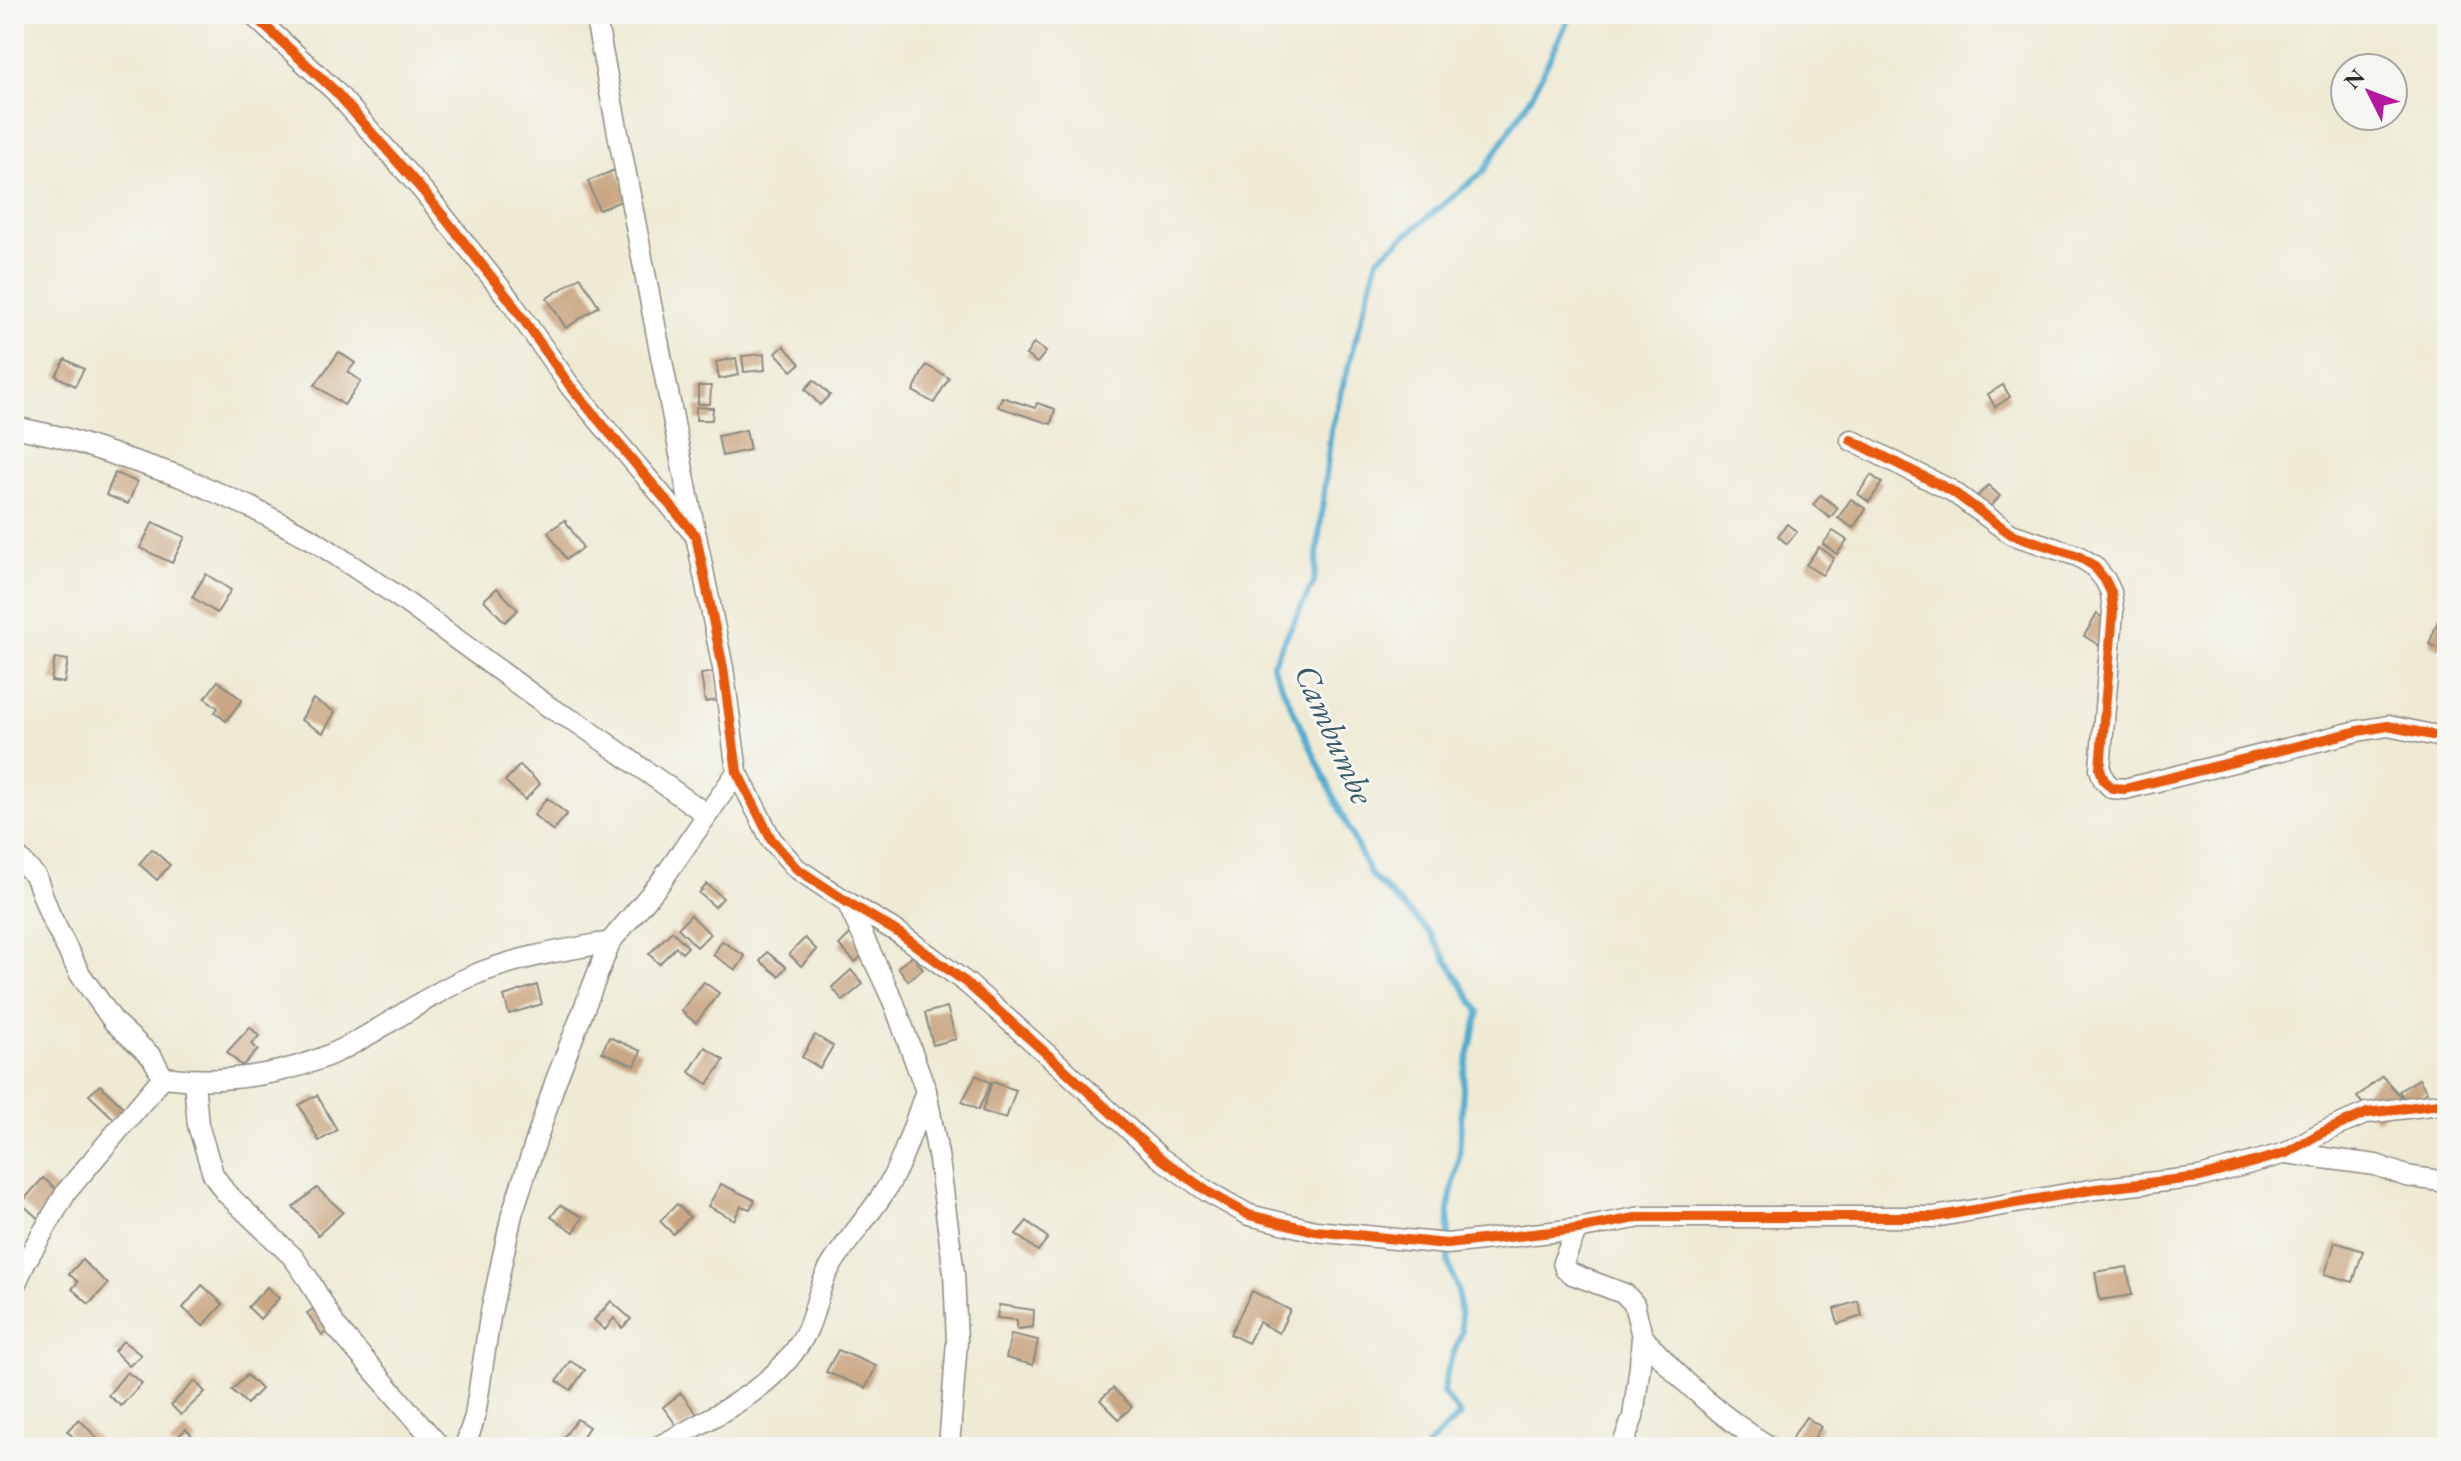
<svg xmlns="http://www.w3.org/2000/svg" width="2461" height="1461" font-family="'EB Garamond',serif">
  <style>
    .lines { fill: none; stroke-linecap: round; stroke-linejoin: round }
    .stream { stroke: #51abcf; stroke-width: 6 }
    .building { fill: #caa784 }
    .minor-casing { stroke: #8c8a80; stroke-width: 23 }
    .minor { stroke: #fff; stroke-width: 20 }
    .cycleway-casing { stroke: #f6f6f2; stroke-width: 15 }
    .cycleway { stroke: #e8590c; stroke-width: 10 }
    .labels { text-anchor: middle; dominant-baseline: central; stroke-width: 6; stroke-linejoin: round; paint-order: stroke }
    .water-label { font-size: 34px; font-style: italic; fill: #385864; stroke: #f6f6f2 }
  </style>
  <rect width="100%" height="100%" fill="#f6f6f2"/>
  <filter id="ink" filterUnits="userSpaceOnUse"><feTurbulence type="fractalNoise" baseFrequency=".0125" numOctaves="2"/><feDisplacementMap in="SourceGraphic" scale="16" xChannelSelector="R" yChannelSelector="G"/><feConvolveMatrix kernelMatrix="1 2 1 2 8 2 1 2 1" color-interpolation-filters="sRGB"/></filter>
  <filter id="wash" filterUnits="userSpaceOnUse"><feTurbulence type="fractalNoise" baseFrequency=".006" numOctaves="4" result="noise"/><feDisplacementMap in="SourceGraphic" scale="32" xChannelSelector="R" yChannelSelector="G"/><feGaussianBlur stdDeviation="1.8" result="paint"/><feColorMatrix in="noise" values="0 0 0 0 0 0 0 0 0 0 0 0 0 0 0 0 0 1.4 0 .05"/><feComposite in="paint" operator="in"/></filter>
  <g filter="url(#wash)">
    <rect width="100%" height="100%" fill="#eeead4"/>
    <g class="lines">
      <path class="stream" d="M1427,1447L1460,1415L1443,1393L1448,1368L1462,1332L1458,1292L1448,1262L1449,1205L1459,1158L1464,1072L1479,1012L1430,933L1370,874L1272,665L1314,582L1331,430L1378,258L1483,172L1532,95L1571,14"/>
    </g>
    <g id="blocks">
      <g class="building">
        <path d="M617,169L629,198L599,210L588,181Z"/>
        <path d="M580,277L599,306L566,328L547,298Z"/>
        <path d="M1034,343L1046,352L1037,363L1026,355Z"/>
        <path d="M784,346L800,364L792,371L776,353Z"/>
        <path d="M339,352L355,363L348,372L361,381L344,405L315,385Z"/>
        <path d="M764,354L765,370L744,372L742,356Z"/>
        <path d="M736,358L739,375L719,379L716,362Z"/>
        <path d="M65,359L84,369L75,386L56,376Z"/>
        <path d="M926,365L949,378L934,403L913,391Z"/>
        <path d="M814,380L830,395L820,405L805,389Z"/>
        <path d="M2003,385L2010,397L1995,407L1988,394Z"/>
        <path d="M698,386H711L710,404H698Z"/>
        <path d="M1002,397L1035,408L1037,403L1055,409L1051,424L998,407Z"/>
        <path d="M696,407L713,408L712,420H696Z"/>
        <path d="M746,430L750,450L722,456L718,436Z"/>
        <path d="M115,473L137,482L128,504L106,495Z"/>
        <path d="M1871,475L1882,483L1869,502L1858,494Z"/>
        <path d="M1988,485L2000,496L1987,511L1974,500Z"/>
        <path d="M1821,495L1838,508L1830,518L1813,505Z"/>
        <path d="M1851,499L1866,509L1853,528L1838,518Z"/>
        <path d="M565,520L583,548L566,559L548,532Z"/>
        <path d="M153,522L185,537L172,563L140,548Z"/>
        <path d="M1787,524L1797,532L1787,544L1778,536Z"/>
        <path d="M1833,531L1847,540L1837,554L1823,544Z"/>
        <path d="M1819,547L1834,558L1822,575L1806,565Z"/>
        <path d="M206,574L231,590L217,613L192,597Z"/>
        <path d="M497,588L518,610L505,622L484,600Z"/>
        <path d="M2441,613L2447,615V651L2429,644Z"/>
        <path d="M2097,614L2112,623L2099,645L2084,636Z"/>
        <path d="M55,658L68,660L64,683L51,681Z"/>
        <path d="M715,672L719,700L705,702L701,674Z"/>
        <path d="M218,681L242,700L226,721L215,712L218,708L205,698Z"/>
        <path d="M313,699L335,712L323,733L301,720Z"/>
        <path d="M520,765L540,784L525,800L505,781Z"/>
        <path d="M547,798L567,814L553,831L534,815Z"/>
        <path d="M152,849L170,865L157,880L139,864Z"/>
        <path d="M707,884L723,898L715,907L699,893Z"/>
        <path d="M691,915L710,934L697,947L678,928Z"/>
        <path d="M672,931L688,947L682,953L676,947L659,964L649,954Z"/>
        <path d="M850,934L867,951L855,962L839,945Z"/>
        <path d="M805,938L817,950L801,966L789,954Z"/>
        <path d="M722,941L745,956L736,970L713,955Z"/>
        <path d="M767,952L786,967L779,976L760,961Z"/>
        <path d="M913,956L923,969L908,981L898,967Z"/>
        <path d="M851,970L863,984L843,1001L832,987Z"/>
        <path d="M704,982L719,993L696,1023L681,1011Z"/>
        <path d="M537,985L542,1004L509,1014L504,996Z"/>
        <path d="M947,1007L956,1039L933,1045L925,1013Z"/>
        <path d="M250,1027L259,1036L252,1044L258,1050L242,1066L227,1052Z"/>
        <path d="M815,1035L833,1046L820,1068L802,1057Z"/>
        <path d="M609,1037L641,1051L635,1066L602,1052Z"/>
        <path d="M705,1047L724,1060L708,1084L689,1072Z"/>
        <path d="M976,1075L991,1083L978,1110L962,1102Z"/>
        <path d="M2382,1076L2402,1098L2377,1120L2357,1097Z"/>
        <path d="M2419,1079L2427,1092L2408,1104L2399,1091Z"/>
        <path d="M992,1082L1016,1090L1006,1119L982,1111Z"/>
        <path d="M100,1085L124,1108L114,1119L89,1095Z"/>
        <path d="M317,1095L337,1130L319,1141L299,1105Z"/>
        <path d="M43,1178L65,1196L43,1223L21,1203Z"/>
        <path d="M721,1184L755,1200L750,1209L741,1206L734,1220L708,1206Z"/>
        <path d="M317,1188L343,1212L318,1235L293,1207Z"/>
        <path d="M677,1204L690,1217L673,1234L660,1221Z"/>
        <path d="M560,1205L583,1217L574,1232L551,1217Z"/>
        <path d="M1027,1221L1048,1238L1038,1251L1016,1234Z"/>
        <path d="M2335,1242L2363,1251L2353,1282L2325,1274Z"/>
        <path d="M82,1260L108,1284L89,1304L72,1289L78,1282L69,1274Z"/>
        <path d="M2127,1267L2132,1295L2100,1300L2095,1272Z"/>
        <path d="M202,1285L223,1304L203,1326L183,1308Z"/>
        <path d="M267,1287L279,1298L260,1319L248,1307Z"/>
        <path d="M1252,1291L1290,1310L1279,1333L1259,1322L1248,1343L1230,1334Z"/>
        <path d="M611,1301L631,1319L622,1328L614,1318L605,1330L594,1320Z"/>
        <path d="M1858,1301L1862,1316L1838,1324L1834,1309Z"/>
        <path d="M999,1305L1034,1310L1033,1327L1017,1329V1320L997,1318Z"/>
        <path d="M317,1306L333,1327L322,1335L307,1313Z"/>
        <path d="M1011,1334L1038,1340L1033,1365L1006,1358Z"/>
        <path d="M123,1341L141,1355L129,1366L114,1351Z"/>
        <path d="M838,1350L876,1366L866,1388L826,1372Z"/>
        <path d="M570,1361L585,1370L571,1390L557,1381Z"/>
        <path d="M127,1372L142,1383L121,1406L108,1395Z"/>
        <path d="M247,1375L261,1389L247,1404L232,1390Z"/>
        <path d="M195,1381L205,1392L181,1415L171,1405Z"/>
        <path d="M1113,1388L1132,1407L1119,1419L1100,1400Z"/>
        <path d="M681,1393L699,1417L680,1430L663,1407Z"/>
        <path d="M1806,1417L1821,1427L1808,1447H1799L1790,1441Z"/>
        <path d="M79,1419L98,1439L90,1447H83L67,1431Z"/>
        <path d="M577,1419L589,1427L576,1446L564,1437Z"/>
        <path d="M186,1429L197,1441L193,1445L189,1441L183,1447H171L169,1445Z"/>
      </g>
    </g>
  </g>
  <g filter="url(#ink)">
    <use href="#blocks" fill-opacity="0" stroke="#8c8a80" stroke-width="2"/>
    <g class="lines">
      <defs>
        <g id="minor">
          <path d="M252,14L335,91L424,192L509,299L570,386L696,536L723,668L737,772L771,839L796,868L847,902L899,933L968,984L1066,1071L1159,1157L1208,1192L1249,1215L1315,1231L1447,1244L1577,1229L1641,1217H1934L2096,1189L2200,1177L2286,1153L2321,1133L2367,1113L2447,1103"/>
          <path d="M595,14L695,532"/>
          <path d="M14,427L61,437L179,476L250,507L315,541L393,593L552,709L581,725L706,814"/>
          <path d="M1851,440L1952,491L2011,534L2078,556L2094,566L2105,580L2111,592L2113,611L2100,769L2104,780L2112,788L2125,789L2358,731L2388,726L2447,738"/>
          <path d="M14,853L36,877L50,915L80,974L114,1022L152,1057L163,1077"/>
          <path d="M847,902L894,1003L926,1091L939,1160L954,1273L957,1341L949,1447"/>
          <path d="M163,1077C223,1085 298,1074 352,1044C393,1022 431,993 474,975C517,957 565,950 610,942"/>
          <path d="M194,1081L198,1125L213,1174L225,1192L293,1257L309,1280L336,1327L440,1447"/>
          <path d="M2286,1153L2376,1165L2406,1176L2447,1182"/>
          <path d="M1577,1229L1563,1262L1565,1269L1572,1274L1625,1294L1634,1304L1642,1336L1640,1365L1633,1417L1622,1447"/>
          <path d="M14,1287L26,1261L67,1191L163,1077"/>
          <path d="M1642,1336C1680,1380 1720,1417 1770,1447"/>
          <path d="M465,1447L475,1416L490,1317L512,1214L555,1083L610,942L660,883L737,772"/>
          <path d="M658,1447C711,1417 781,1388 808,1328C816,1310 818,1289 828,1271C843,1245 864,1222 881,1197C901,1169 914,1124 926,1091"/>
        </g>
      </defs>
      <use href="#minor" class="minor-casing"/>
      <use href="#minor" class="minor"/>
      <defs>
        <g id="cycleway">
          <path d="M252,14L335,91L424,192L509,299L570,386L696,536L723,668L737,772L771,839L796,868L847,902L899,933L968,984L1066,1071L1159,1157L1208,1192L1249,1215L1315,1231L1447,1244L1577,1229L1641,1217H1934L2096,1189L2200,1177L2286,1153L2321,1133L2367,1113L2447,1103"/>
          <path d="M1851,440L1952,491L2011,534L2078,556L2094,566L2105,580L2111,592L2113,611L2100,769L2104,780L2112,788L2125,789L2358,731L2388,726L2447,738"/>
        </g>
      </defs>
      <use href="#cycleway" class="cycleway-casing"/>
      <use href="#cycleway" class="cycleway"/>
    </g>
  </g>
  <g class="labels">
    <g class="water-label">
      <text transform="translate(1335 734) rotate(66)">Cambumbe</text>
    </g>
  </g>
  <rect width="2461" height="1461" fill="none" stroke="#f6f6f2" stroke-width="48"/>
  <g transform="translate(2369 92) rotate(312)"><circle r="38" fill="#f6f6f2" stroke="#a5a5a2" stroke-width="2"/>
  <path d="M0-6L14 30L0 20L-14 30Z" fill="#b5179e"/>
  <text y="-12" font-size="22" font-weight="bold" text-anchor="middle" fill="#2b2b2b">N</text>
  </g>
</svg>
